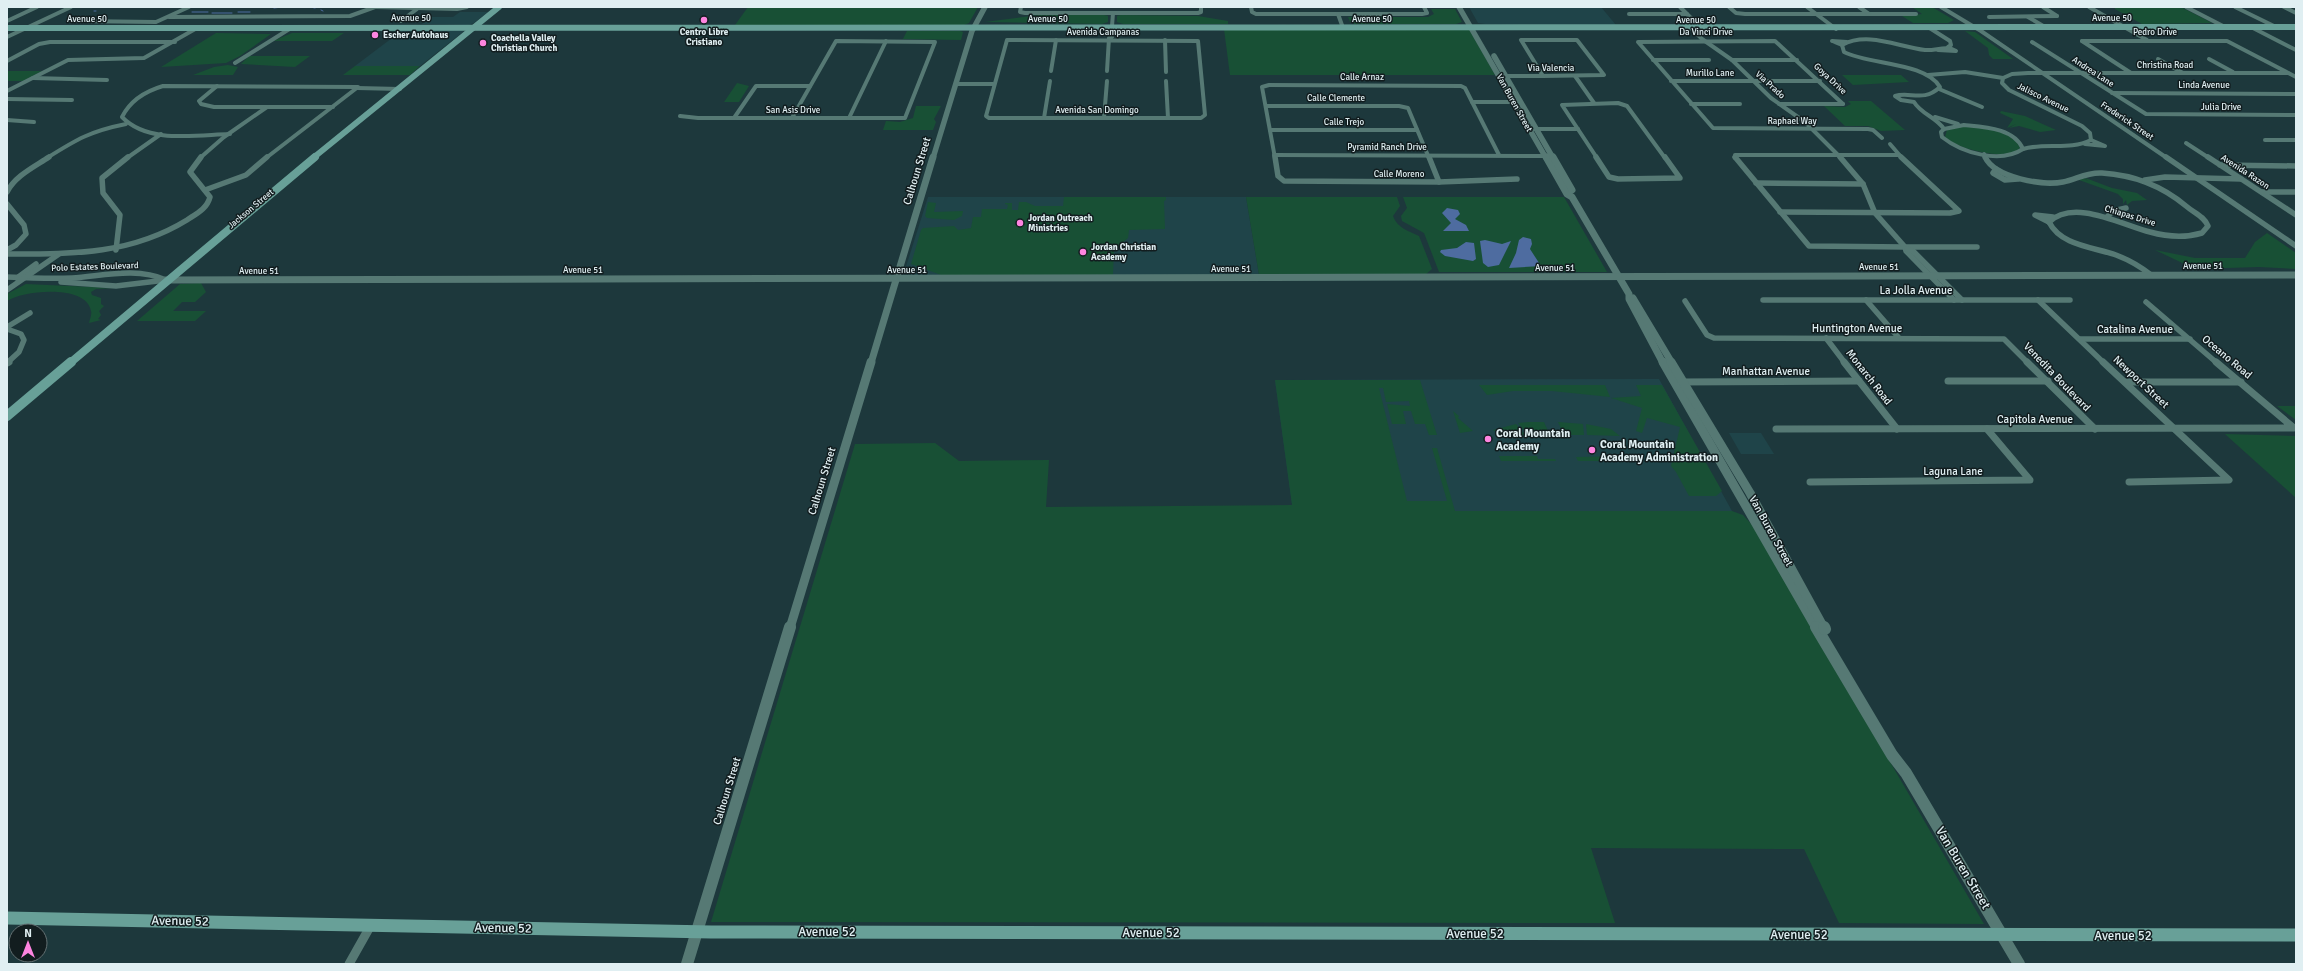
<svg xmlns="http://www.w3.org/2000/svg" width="2303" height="971" font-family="Signika,sans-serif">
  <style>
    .built { fill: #1f4449 }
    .green { fill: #185035 }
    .water { fill: #4e6ca0 }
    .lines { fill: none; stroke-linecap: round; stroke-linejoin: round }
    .stream { stroke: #4e6ca0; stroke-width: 1 }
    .minor-far3 { stroke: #567974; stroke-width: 4 }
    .minor-far2 { stroke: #567974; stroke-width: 5.5 }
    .minor-far1 { stroke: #567974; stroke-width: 7 }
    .minor { stroke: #567974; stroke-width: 9 }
    .tertiary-far3 { stroke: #567974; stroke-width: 5.5 }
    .tertiary-far2 { stroke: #567974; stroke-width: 7 }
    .tertiary-far1 { stroke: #567974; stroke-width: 9 }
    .tertiary { stroke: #567974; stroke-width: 12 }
    .secondary-far3 { stroke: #68a098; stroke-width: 6 }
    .secondary-far2 { stroke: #68a098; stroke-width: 8 }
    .secondary-far1 { stroke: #68a098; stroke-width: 10 }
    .secondary { stroke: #68a098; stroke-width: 13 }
    .poi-dot { fill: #fe85e0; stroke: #121d1f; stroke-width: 1.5 }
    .labels { text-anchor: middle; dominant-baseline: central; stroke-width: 3; stroke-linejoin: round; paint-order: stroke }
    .far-street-label { font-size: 9px; fill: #e0eff2; stroke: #121d1f }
    .far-poi-label { font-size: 9px; font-weight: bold; fill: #e0eff2; stroke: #121d1f; text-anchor: start }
    .street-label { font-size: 11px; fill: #e0eff2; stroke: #121d1f }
    .poi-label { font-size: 11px; font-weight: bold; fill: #e0eff2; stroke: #121d1f; text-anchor: start }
    .near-street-label { font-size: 13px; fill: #e0eff2; stroke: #121d1f }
  </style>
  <rect width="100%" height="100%" fill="#1d383c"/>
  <g class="built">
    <path d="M1469,7H1601L1616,25L1485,24L1478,23Z"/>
    <path d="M460,12H488L474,23L469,25L422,24L431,17H453Z"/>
    <path d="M404,29L464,31L420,66H355Z"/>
    <path d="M928,197H1246L1259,275L903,276Z"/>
    <path d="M1659,379L1732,511H1293L1275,380Z"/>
    <path d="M1729,433H1761L1774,454H1741Z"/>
  </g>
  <g class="green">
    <path d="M748,7H978L969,23L964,25H735Z"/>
    <path d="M1912,7H1932L1954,20L1948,23H1913L1902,16L1922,14Z"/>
    <path d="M2115,7H2181L2212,23L2142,24L2115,9Z"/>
    <path d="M1431,9H1455L1462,22L1456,24H1355L1350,22L1348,17H1428L1434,14Z"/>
    <path d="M1038,15H1104L1108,16V22L1102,24L985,22Z"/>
    <path d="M1121,15L1198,16L1228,21V24H1123L1117,22V16Z"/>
    <path d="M1224,29H1469L1495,75H1230Z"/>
    <path d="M907,31H960L963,32L961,40L903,39Z"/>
    <path d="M1965,31L1975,32L2013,59H1993L1989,55L1988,48Z"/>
    <path d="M216,33L271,34L240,56L226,63L161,67Z"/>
    <path d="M292,33H344L332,41H273Z"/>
    <path d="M249,56H310L295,67L241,64Z"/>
    <path d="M228,65L238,67L233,75H193L214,67Z"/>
    <path d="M355,66H420L410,75H343Z"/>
    <path d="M7,71H42L23,81H7Z"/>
    <path d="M1842,75H1901L1909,82L1853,85Z"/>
    <path d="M737,83L749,86L739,102H724Z"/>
    <path d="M1848,101H1871L1905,130L1881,131L1868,126H1845L1824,106L1845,107L1851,104Z"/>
    <path d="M916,106H941L934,119L936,122L933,130H883L886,121L900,122L913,118Z"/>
    <path d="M2001,111L2025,116L2056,130L2040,132L2019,126L2009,128L2016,124L2007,128L2013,119L2000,113Z"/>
    <path d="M1965,126C1982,128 2013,129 2020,148C2007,162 1957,149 1945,137L1947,130Z"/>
    <path d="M2083,177L2112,188L2137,193L2147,200L2132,201L2127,205L2126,200L2123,204V199L2118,194L2079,180L2083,178L2088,181Z"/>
    <path d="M1064,197H1166V200L1164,201L1165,229L1129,230L1128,238L1114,250L1113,275L944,276L911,264L921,230L923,228L954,226L958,230L971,228L973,217H981L982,209H1007L1008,205L1005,204V203H1012V210H1018L1019,202H1026L1035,206H1063Z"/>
    <path d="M1246,197H1397L1400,206L1393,216C1397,228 1409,231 1419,236L1432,269L1425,275H1259Z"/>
    <path d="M1403,197H1564L1607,272H1439L1424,233L1402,221L1401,216L1407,208Z"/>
    <path d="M928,202L936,203L934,212L963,211L962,216L954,220L927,218L925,216Z"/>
    <path d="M2267,233L2296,253V269L2259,267L2195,269L2155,250L2195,258H2245L2255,242Z"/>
    <path d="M201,283L206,292L195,302H182L173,311H206L195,321H137L180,284Z"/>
    <path d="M26,284L114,288L96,289L91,292L92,295L101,298V304L104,306L99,311L101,315L98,319L101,320L89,323C90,319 92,314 91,311C87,284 23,290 7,301V294Z"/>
    <path d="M1275,380H1420L1437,435H1429L1425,424H1415L1411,411H1403L1406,424H1392L1387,404L1410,406L1409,401L1386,402L1383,388H1379L1407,501H1447L1432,448H1437L1455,511H1732L1743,515L1754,527L1984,924L1839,923L1804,849L1591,848L1615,923L711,922L855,444L935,443L959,461L1049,460L1046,507L1292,505Z"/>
    <path d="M1479,385H1605L1610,397L1552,391H1513L1487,395Z"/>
    <path d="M1636,385H1662L1722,491L1716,496H1689L1676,472L1671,466L1680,427L1647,418L1642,433L1636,431L1642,408L1611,398L1641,396Z"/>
    <path d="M2277,406H2296V420Z"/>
    <path d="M1453,411L1459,416L1458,418L1473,431L1460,433Z"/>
    <path d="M1529,422H1544L1550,435L1540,432L1537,435H1528L1518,423Z"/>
    <path d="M1558,422L1583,424L1584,435H1564Z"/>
    <path d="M1516,424L1525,435H1500L1493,430Z"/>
    <path d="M1586,424L1611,429L1620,436L1587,435Z"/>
    <path d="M2225,434L2296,436V498L2226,435Z"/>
    <path d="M1499,456H1537L1538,459H1555L1556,461H1501Z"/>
    <path d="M1630,456L1632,461H1578L1576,457Z"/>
  </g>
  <g class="water">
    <path d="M1447,208L1458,210L1460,214L1455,219L1466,225L1469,231H1443L1451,223L1442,213Z"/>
    <path d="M1523,237L1531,239L1532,244L1530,249L1541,266L1509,268L1516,253L1519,240Z"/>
    <path d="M1485,240L1502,244L1511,241L1499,265L1488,267L1483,263L1480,241Z"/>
    <path d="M1466,242L1474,243L1476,259L1473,261L1445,256L1440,252L1441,250L1457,248Z"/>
  </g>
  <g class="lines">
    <g class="stream">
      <path d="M310,7L315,8"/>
      <path d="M274,8L282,7"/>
      <path d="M321,10L323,11"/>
      <path d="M94,11H96"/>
      <path d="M192,12H208"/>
      <path d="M238,12H250"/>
      <path d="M212,13H232"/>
    </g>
    <g class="minor-far3">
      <path d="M375,7L457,9L467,7"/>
      <path d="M1021,7L1020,12L1025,13H1198L1201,12V7"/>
      <path d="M1251,7L1252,12L1256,14H1422L1427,13L1424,7"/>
      <path d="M1680,7L1701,28"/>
      <path d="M1729,7L1736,13L1745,14H1916"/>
      <path d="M1807,7L1836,29"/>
      <path d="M1859,7L1869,14"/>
      <path d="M1941,7L1981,31L2167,158"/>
      <path d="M2043,7L2057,16"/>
      <path d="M2089,7L2147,40"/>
      <path d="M2186,7L2225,27"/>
      <path d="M2235,7L2276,27"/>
      <path d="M2284,7L2296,13"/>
      <path d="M1338,14L1343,28"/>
      <path d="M1629,14H1687"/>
      <path d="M169,17L350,16L375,7"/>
      <path d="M1989,17L2057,16"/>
      <path d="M2028,17L2045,27"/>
      <path d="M7,21L37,7"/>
      <path d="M77,21L156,22L189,7"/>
      <path d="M401,21L417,9"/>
      <path d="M1689,26L1702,39L1732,60L1771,98L1805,122L1841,158"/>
      <path d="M1928,27L1950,41L1951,45L1948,47"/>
      <path d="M2251,27L2296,50"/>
      <path d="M1108,31L1112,26L1113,13"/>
      <path d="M7,37L71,7"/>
      <path d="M1007,40L1198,41L1205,115L1201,118H989L986,116Z"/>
      <path d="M1165,40L1166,72"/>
      <path d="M1521,40H1577L1604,75L1543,76Z"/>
      <path d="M836,41L935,42L905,118H792Z"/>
      <path d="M2082,41H2227L2296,77"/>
      <path d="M2082,41L2131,73"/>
      <path d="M1847,42L1832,41L1842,45C1868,31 1898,47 1925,50C1936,51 1946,45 1956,51L1938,50"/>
      <path d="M2032,42L2146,114L2296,115"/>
      <path d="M1842,45L1844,52C1870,65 1925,62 1940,87C1923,103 1910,91 1895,96L1901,100L1914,102C1921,114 1936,117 1944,129"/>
      <path d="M2158,59L2183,73"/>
      <path d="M2209,59L2233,72"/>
      <path d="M1653,60H1709"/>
      <path d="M1732,60H1797"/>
      <path d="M7,61L39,44L50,42H175"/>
      <path d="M235,63L291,28"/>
      <path d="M1051,71L1056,40"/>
      <path d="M1107,71L1109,38L1112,37L1110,30"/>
      <path d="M1928,75L1965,72L2003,78"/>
      <path d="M1498,76H1543"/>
      <path d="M1575,76L1594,103"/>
      <path d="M33,78L107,80"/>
      <path d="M1166,81L1168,118"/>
      <path d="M1671,81H1820"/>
      <path d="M956,84H993"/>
      <path d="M217,86L199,101L201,104L214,107H333"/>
      <path d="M357,88L400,89"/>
      <path d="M1939,89L1982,107"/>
      <path d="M7,91L68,60L144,58L197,28"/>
      <path d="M2112,93L2296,94"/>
      <path d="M7,99L72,100"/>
      <path d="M1472,102H1520"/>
      <path d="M1691,104H1740"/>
      <path d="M1779,104H1843"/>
      <path d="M1843,104L1775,41L1638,42L1713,128L1868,129L1873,130L1882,138"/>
      <path d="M1266,106H1399L1408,108L1429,158"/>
      <path d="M680,116L698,118H792"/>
      <path d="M1935,117L1958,124"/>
      <path d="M734,118L756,86H810"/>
      <path d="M849,118L886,41"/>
      <path d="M1044,118L1050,81"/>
      <path d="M1104,118L1107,81"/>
      <path d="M7,120L34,122"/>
      <path d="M1964,125C1984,127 2014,128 2023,149C2000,164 1962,153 1942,137L1941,132L1944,129Z"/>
      <path d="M1530,129H1578"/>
      <path d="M1270,130H1417"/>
      <path d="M230,134C196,135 148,144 122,117C130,101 146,91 163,86L358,87L266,158"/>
      <path d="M2091,140L2090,133L2082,126L2009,90L2002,83L2003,78L2012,74L2028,73H2288"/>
      <path d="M2265,140H2296"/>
      <path d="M2186,143L2209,158"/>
      <path d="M1890,144L1902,158"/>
      <path d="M2023,149C2046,142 2069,151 2091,140L2105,146L2085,144"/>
      <path d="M1984,154L1986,158"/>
      <path d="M1274,155L1550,156"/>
      <path d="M47,158C77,139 91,131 126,124"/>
      <path d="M127,158L161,134"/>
      <path d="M200,158L224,137L267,107"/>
      <path d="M1275,158L1262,87L1269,85L1461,86L1465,88L1499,155"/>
      <path d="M1597,158L1562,105L1618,103L1627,106L1665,158"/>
      <path d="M1735,158V155H1899"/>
    </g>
    <g class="minor-far2">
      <path d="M1275,157L1278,176L1284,181L1439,182L1517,179"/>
      <path d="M1429,157L1439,182"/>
      <path d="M1596,157L1609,177L1618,179L1680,178L1665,157"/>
      <path d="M1735,157L1809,246L1905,247L1906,251L1954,300"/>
      <path d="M1840,157L1863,184L1875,213L1905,247H1977"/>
      <path d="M1985,157C1995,178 2043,186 2063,182C2077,179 2087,172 2102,173C2134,175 2161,185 2186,206C2194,213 2204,216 2208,226L2202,233C2185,238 2168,237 2150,232C2122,225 2074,198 2049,222"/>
      <path d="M2166,157L2296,246"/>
      <path d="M2208,157L2296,215"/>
      <path d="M2220,165L2296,166"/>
      <path d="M1996,169L1993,173L2005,180L2018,179"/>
      <path d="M2145,180L2165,177L2241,179"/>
      <path d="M1756,183L1863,184"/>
      <path d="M205,190L246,175L267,157"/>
      <path d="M7,192C15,176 34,167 49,157"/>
      <path d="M2262,192H2296"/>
      <path d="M7,204L24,225L26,234L16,245L7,250"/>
      <path d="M1780,212L1950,213L1959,211L1901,157"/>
      <path d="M2107,217L2113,211L2126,208"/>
      <path d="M2049,222C2061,246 2094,247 2116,255C2129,260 2140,266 2151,275"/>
      <path d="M2049,222L2035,215L2053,217"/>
      <path d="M1907,249L1913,251L1962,300"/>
      <path d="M116,250L120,215L103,193L102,178L128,157"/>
      <path d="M7,254C72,254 130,255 187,220C196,214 207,209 210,197L190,172L201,157"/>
      <path d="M7,277C28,278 50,279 72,278C103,276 136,267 166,280"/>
      <path d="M17,278L36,264"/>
      <path d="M61,282L116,286L166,280"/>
      <path d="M7,290L59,254"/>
      <path d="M1763,300H2070"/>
      <path d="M1866,300L1899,338"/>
      <path d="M2038,300L2104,363"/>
      <path d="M1685,301L1707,335L1714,338L2004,339L2028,363"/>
      <path d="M2146,302L2217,363"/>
      <path d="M7,327L30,313"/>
      <path d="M7,329L21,334L24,340L19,352L7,363"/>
      <path d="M1826,338L1845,363"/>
      <path d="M2080,339H2190"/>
    </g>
    <g class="minor-far1">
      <path d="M1844,362L1897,429"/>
      <path d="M2027,362L2095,429"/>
      <path d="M2103,362L2229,480L2129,482"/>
      <path d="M7,363L9,362"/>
      <path d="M1948,381H2048"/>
      <path d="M1678,382L1859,381"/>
      <path d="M2126,382H2241"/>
      <path d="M1776,429L2294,428L2216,362"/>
      <path d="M1810,482L2030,480L1987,429"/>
    </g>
    <path class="minor" d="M349,964L371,925"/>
    <g class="tertiary-far3">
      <path d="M1459,7L1546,158"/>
      <path d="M1494,56L1553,158"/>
      <path d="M933,158L972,31L985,7"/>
    </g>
    <g class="tertiary-far2">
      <path d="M1546,157L1567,194L1572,197L1629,294V299L1663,363"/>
      <path d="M1553,157L1572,190"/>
      <path d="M166,280L2296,275"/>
      <path d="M1633,298L1672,363"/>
      <path d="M871,363L933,157"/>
    </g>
    <g class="tertiary-far1">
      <path d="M1663,362L1816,628"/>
      <path d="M1671,362L1750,493L1824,628"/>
      <path d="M790,628L871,362"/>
    </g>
    <g class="tertiary">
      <path d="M1816,627L1892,755L1906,773L2019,964"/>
      <path d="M1824,627L1825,629"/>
      <path d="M687,964L790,627"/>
    </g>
    <g class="secondary-far3">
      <path d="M7,28L2296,27"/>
      <path d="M313,158L499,7"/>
    </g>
    <path class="secondary-far2" d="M70,363L315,157"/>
    <path class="secondary-far1" d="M7,416L71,362"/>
    <path class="secondary" d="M7,918L711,932L2296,935"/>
  </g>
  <g class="poi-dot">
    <circle cx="704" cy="20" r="4"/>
    <circle cx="375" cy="35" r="4"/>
    <circle cx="483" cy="43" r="4"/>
    <circle cx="1020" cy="223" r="4"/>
    <circle cx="1083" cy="252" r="4"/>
    <circle cx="1488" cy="439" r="4"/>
    <circle cx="1592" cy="450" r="4"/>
  </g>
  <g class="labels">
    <g class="far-street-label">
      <text x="411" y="18">Avenue 50</text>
      <text x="2112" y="18">Avenue 50</text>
      <text x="87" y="19">Avenue 50</text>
      <text x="1048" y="19">Avenue 50</text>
      <text x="1372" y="19">Avenue 50</text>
      <text x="1696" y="20">Avenue 50</text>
      <text x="1103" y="32">Avenida Campanas</text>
      <text x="1706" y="32">Da Vinci Drive</text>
      <text x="2155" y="32">Pedro Drive</text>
      <text x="2165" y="65">Christina Road</text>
      <text x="1551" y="68">Via Valencia</text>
      <text transform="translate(2093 72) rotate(33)">Andrea Lane</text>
      <text x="1710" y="73">Murillo Lane</text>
      <text x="1362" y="77">Calle Arnaz</text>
      <text transform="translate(1830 79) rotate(43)">Goya Drive</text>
      <text transform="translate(1770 85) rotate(42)">Via Prado</text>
      <text x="2204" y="85">Linda Avenue</text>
      <text x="1336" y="98">Calle Clemente</text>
      <text transform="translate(2043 98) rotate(26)">Jalisco Avenue</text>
      <text transform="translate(1514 103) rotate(61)">Van Buren Street</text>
      <text x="2221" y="107">Julia Drive</text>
      <text x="793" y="110">San Asis Drive</text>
      <text x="1097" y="110">Avenida San Domingo</text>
      <text x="1792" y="121">Raphael Way</text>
      <text transform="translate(2127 121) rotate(34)">Frederick Street</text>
      <text x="1344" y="122">Calle Trejo</text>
      <text x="1387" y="147">Pyramid Ranch Drive</text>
      <text transform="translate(2245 172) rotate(33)">Avenida Razon</text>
      <text x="1399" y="174">Calle Moreno</text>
      <text transform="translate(251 209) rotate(-40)">Jackson Street</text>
      <text transform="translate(2130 216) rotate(17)">Chiapas Drive</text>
      <text x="2203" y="266">Avenue 51</text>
      <text transform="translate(95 267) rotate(-2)">Polo Estates Boulevard</text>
      <text x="1879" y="267">Avenue 51</text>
      <text x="1555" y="268">Avenue 51</text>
      <text x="1231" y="269">Avenue 51</text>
      <text x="583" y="270">Avenue 51</text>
      <text x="907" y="270">Avenue 51</text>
      <text x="259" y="271">Avenue 51</text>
    </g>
    <g class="far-poi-label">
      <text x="704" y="32" text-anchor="middle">Centro Libre<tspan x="704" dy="10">Cristiano</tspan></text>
      <text x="383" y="35">Escher Autohaus</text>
      <text x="491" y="38">Coachella Valley<tspan x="491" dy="10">Christian Church</tspan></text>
      <text x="1028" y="218">Jordan Outreach<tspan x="1028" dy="10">Ministries</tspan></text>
      <text x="1091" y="247">Jordan Christian<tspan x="1091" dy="10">Academy</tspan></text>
    </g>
    <g class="street-label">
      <text transform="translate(917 171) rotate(-73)">Calhoun Street</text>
      <text x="1916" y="290">La Jolla Avenue</text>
      <text x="1857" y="328">Huntington Avenue</text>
      <text x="2135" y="329">Catalina Avenue</text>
      <text transform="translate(2227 357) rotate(40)">Oceano Road</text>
      <text x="1766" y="371">Manhattan Avenue</text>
      <text transform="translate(1869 377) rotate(52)">Monarch Road</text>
      <text transform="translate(2057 377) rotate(46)">Venedita Boulevard</text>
      <text transform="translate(2141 382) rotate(43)">Newport Street</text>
      <text x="2035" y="419">Capitola Avenue</text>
      <text x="1953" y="471">Laguna Lane</text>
      <text transform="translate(822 481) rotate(-73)">Calhoun Street</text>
      <text transform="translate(1771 531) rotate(61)">Van Buren Street</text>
      <text transform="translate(727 791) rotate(-73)">Calhoun Street</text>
    </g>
    <g class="poi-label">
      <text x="1496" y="433">Coral Mountain<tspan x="1496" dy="13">Academy</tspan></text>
      <text x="1600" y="444">Coral Mountain<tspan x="1600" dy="13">Academy Administration</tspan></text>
    </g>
    <g class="near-street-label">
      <text transform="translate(1963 868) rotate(59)">Van Buren Street</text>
      <text transform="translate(180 921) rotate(1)">Avenue 52</text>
      <text transform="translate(503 928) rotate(1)">Avenue 52</text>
      <text x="827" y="932">Avenue 52</text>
      <text x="1151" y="933">Avenue 52</text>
      <text x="1475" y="934">Avenue 52</text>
      <text x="1799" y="935">Avenue 52</text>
      <text x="2123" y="936">Avenue 52</text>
    </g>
  </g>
  <rect width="2303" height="971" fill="none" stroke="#e0eff2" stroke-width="16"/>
  <g transform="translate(28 943)"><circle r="19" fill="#121d1f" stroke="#647173"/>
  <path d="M0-3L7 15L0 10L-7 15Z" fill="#fe85e0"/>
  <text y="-6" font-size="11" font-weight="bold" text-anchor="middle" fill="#e0eff2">N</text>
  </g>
</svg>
